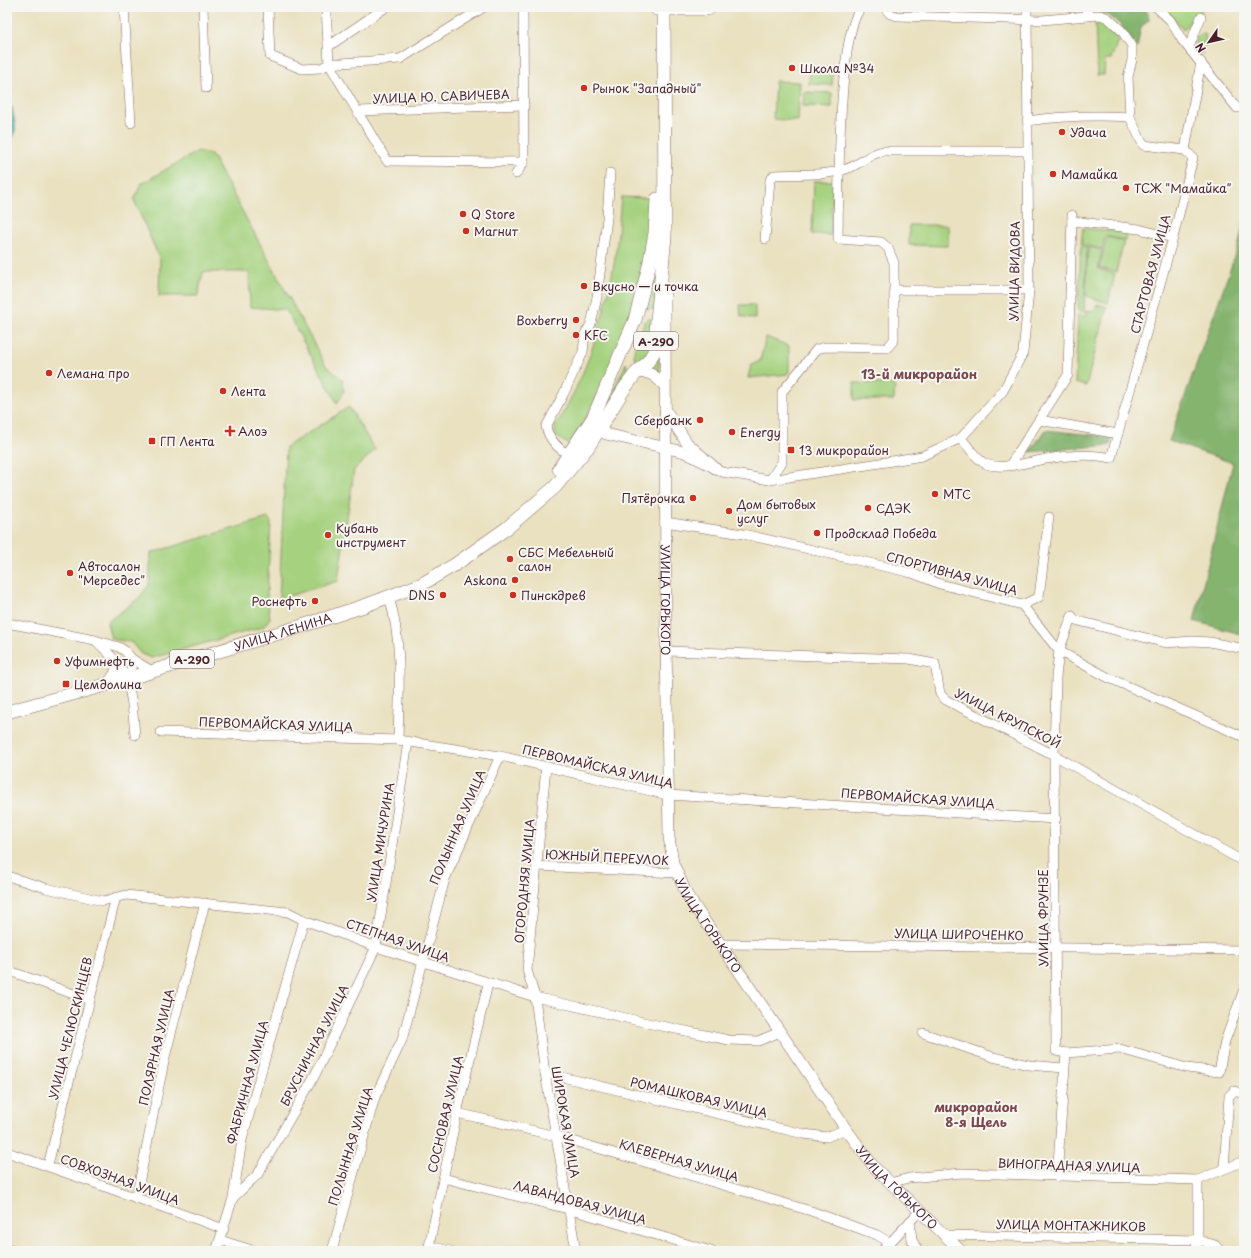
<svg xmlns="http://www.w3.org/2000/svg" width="1251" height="1258" font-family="'Playpen Sans',sans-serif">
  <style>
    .green { fill: #a6d27f; stroke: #787855 }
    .forest { fill: #84b46e; stroke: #676a4c }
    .water { fill: #42b2bc; stroke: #466874 }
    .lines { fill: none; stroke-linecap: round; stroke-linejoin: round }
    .minor-casing { stroke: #82635f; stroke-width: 10 }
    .major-casing { stroke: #82635f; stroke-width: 12 }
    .highway-casing { stroke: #82635f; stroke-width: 14 }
    .minor { stroke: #fff; stroke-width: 9 }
    .major { stroke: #fff; stroke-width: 11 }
    .highway { stroke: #fff; stroke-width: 13 }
    .poi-dot { fill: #c8321e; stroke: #f6f6f2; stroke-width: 1.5 }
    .labels { text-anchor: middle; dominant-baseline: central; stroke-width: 4; stroke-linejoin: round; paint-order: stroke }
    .shield { fill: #f6f6f2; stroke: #7e6067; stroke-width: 1 }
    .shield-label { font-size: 11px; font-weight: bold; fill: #4a1f2b }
    .poi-label { font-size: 12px; fill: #4a1f2b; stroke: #f6f6f2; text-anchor: start }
    .street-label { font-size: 12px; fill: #4a1f2b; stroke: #f6f6f2 }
    .neighbourhood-label { font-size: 13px; font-weight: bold; fill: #7d484d; stroke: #f6f6f2 }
  </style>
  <rect width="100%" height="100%" fill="#f6f6f2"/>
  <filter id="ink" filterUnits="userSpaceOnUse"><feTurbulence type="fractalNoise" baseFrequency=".025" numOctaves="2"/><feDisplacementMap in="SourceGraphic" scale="8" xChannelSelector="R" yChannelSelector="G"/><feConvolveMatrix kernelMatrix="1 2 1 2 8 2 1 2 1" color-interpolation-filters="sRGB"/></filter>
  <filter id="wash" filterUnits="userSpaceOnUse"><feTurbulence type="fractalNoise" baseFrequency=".012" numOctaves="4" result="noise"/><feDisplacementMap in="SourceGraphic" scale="16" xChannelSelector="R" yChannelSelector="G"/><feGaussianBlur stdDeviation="0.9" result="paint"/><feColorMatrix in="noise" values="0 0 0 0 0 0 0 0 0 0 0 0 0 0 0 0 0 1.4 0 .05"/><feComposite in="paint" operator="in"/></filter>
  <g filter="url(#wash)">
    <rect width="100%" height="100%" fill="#eae1c0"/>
    <g class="green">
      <path d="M1161,7H1209L1202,9L1183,30L1172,16Z"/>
      <path d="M1100,17L1121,33L1111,59H1105L1104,75H1097L1095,18Z"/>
      <path d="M1201,34H1205L1206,39L1202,53H1197C1194,45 1194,39 1201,34Z"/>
      <path d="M810,71L833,72L832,85L809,84Z"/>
      <path d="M775,81L800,82L798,121L773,119Z"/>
      <path d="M804,92L832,93V107L803,106Z"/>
      <path d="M198,151L212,155L326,366L343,380L344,392L337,403L286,310L250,307L249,272H203L198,296H159L160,260L134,200L141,184Z"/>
      <path d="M814,181H833L831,235L812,234Z"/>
      <path d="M621,197L650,198C650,277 613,380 569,445L556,436L555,426C586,378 604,320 614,264C618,242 619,219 621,197Z"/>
      <path d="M909,225H948V246L909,245Z"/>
      <path d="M1083,228L1125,232L1127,236L1126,240L1105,236L1102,249L1081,244Z"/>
      <path d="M1107,237L1124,241L1116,272L1099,268Z"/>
      <path d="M1081,246L1087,247L1084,312L1078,311Z"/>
      <path d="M1088,247L1102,250L1098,269L1115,274L1108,303L1086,296Z"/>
      <path d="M656,257L658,258L654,309H646L652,285Z"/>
      <path d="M1097,304L1107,307L1086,386L1075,383L1078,315L1086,316L1087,310L1094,311Z"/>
      <path d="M740,305H755V319L741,316Z"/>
      <path d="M648,319H652V344L642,362H637C628,353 642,331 645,321Z"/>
      <path d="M766,337L789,346V374L748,378L751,365L760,361Z"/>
      <path d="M659,355V378L648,370Z"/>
      <path d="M626,363L628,373L597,423L610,398Z"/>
      <path d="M854,383L895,384L894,400H854Z"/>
      <path d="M349,407L375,450L354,470L338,581L279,599L286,447Z"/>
      <path d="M268,518L271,522L267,594L270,618L263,627L152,658L141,654L131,642L111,639L107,622L138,599L149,585L151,553Z"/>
    </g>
    <g class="forest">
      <path d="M1099,7H1143L1150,19L1141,27L1137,48C1122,27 1119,16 1092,10Z"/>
      <path d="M1244,221V635L1194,621L1233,463L1169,441L1238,247Z"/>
      <path d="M1046,430L1112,437L1110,445L1029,452Z"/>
    </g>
    <path class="water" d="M7,103L12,107C14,120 20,135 7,144Z"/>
  </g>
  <g filter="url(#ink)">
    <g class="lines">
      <defs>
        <g id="minor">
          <path d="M124,7L131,123"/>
          <path d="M203,7L206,88"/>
          <path d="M268,7L270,56L302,69L321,68L329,64L341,63L400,59L484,7"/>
          <path d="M326,7L329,64L387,161L524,162"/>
          <path d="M884,7L890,14L897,16L1042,20L1087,16L1086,10L1088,7"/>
          <path d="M1156,7L1170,20L1182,40L1237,108"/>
          <path d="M656,11H708L715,7"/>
          <path d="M1087,16L1100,15L1108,18L1122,31L1132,46V60L1128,77L1130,117L1143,145L1185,150"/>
          <path d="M329,46L386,7"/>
          <path d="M1189,47L1201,17"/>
          <path d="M358,111L524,105"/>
          <path d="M1027,121C1062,116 1095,115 1130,117"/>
          <path d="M516,174L524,162L523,7"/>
          <path d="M1072,221L1139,229L1173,238"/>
          <path d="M765,239L770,180L774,175C795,174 826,176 846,169C860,165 869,153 884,151H1027"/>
          <path d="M894,290H1029"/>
          <path d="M1039,420L1118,434"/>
          <path d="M961,438C967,445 975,458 984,463C1001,472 1034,460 1053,458C1072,455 1093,454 1111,458L1173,238L1193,158L1185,150L1201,62"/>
          <path d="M680,451L722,472L770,480L880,463L922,456L961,438L1003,391L1023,353L1029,290L1027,7"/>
          <path d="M569,455C559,449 549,439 546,427L564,393L583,352L585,334L591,324L597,297L607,218L610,173"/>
          <path d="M1010,465L1068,375L1072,215"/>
          <path d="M770,480L782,462V392L817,349L825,347L887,348L894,340V263L888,248L881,242L838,239C839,199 837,30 862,7"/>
          <path d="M665,522L743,534L891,568L915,574L940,584L1022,605L1059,651L1109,678L1244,737"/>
          <path d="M389,597C403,643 399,693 398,740"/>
          <path d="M1022,605L1039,597L1049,517"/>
          <path d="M1072,616L1059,651L1056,677L1054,755L1056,1051L1066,1053L1120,1049L1187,1068L1219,1072L1225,1041L1244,989"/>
          <path d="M1071,619L1166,643L1192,641L1210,642L1244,649"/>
          <path d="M7,623L95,640L119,647L125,651L132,659L131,669L127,679"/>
          <path d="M97,642C132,672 131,693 135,735"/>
          <path d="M666,651L909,659L935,664L940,694L946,700L1054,755L1244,862"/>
          <path d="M132,659L152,671"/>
          <path d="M106,685L115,672L117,663"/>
          <path d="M161,732L398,740L500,756L668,795L1056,819"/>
          <path d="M546,767L527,970L535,997L545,1073L576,1251"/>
          <path d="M537,866L676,873"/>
          <path d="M7,876L46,888L103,901L126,895L288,912L304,920L376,947L535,997L652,1024L729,1040L758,1041L780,1032"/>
          <path d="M721,944L1244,950"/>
          <path d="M7,970L90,1000"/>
          <path d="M923,1033L993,1057L1029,1065L1064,1068"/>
          <path d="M545,1073L804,1134L827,1137L846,1129"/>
          <path d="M457,1113L556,1136L811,1211L877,1235L889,1242"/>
          <path d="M7,1152L224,1229"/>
          <path d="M48,1165L116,897"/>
          <path d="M1224,1169L1229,1096L1234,1091L1244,1094"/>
          <path d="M1057,1177L1066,1053"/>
          <path d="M443,1178L568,1209L711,1251"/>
          <path d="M890,1183L909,1178L962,1173L1198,1180L1244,1161"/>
          <path d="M136,1198L165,1057L205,903"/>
          <path d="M233,1198L258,1174L315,1075L376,947L408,742"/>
          <path d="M910,1221L912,1240L918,1251"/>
          <path d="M943,1235L1198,1240L1215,1245L1220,1251"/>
          <path d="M220,1240L255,1251"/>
          <path d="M429,1246L450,1251"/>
          <path d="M7,1249L15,1251"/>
          <path d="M216,1251L233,1198L242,1140L304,920"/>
          <path d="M332,1251L375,1097L402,1040L445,879L500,756"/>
          <path d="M428,1251L457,1113L488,984"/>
          <path d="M882,1251L919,1212"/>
          <path d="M1195,1251L1198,1240V1180"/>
        </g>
        <g id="major">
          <path id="s1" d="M665,294L666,641L669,837L673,863L687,895L846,1129L874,1167L961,1251"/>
          <path d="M636,373C651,371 654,375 664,385"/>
          <path d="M665,409L687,443L715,468"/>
          <path d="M597,421L599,428L606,434L680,451"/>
        </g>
        <g id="highway">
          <path d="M559,469L593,418L635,320L649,266L655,233L657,199"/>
          <path id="s2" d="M7,712L127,679L302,626L364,606L422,584L456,564L507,528L555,487L588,447L624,389L636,373L647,363L654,352L665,236L664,7"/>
        </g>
      </defs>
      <use href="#minor" class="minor-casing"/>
      <use href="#major" class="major-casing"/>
      <use href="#highway" class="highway-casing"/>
      <use href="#minor" class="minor"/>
      <use href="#major" class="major"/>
      <use href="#highway" class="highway"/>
    </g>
  </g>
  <g class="poi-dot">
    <circle cx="792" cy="68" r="4"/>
    <circle cx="584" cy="88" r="4"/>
    <circle cx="1062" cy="132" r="4"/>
    <circle cx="1053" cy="174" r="4"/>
    <circle cx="1126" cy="188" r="4"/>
    <circle cx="463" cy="214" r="4"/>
    <circle cx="466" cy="231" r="4"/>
    <circle cx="584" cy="286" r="4"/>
    <circle cx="576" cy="320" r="4"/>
    <circle cx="576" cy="335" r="4"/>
    <circle cx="49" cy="373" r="4"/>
    <circle cx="223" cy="391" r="4"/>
    <circle cx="700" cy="420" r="4"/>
    <path d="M228 425h4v4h4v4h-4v4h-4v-4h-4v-4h4z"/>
    <circle cx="732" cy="432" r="4"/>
    <rect x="148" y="437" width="8" height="8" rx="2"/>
    <rect x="787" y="446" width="8" height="8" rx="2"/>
    <circle cx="935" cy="494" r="4"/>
    <circle cx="693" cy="498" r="4"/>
    <circle cx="868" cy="508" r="4"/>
    <circle cx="729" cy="511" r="4"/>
    <circle cx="817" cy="533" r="4"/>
    <circle cx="328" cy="535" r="4"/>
    <circle cx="510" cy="559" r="4"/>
    <circle cx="70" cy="573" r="4"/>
    <circle cx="515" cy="580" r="4"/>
    <circle cx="443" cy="595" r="4"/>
    <circle cx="513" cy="595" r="4"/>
    <circle cx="315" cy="601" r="4"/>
    <circle cx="57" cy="661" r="4"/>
    <rect x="62" y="680" width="8" height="8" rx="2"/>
  </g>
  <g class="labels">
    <g class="shield">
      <rect x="634" y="332" width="44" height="18" rx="3"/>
      <rect x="170" y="650" width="44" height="18" rx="3"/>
    </g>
    <g class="shield-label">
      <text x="656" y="341">А-290</text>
      <text x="192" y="659">А-290</text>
    </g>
    <g class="poi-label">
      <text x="800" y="68">Школа №34</text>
      <text x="592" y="88">Рынок "Западный"</text>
      <text x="1070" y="132">Удача</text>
      <text x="1061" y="174">Мамайка</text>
      <text x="1134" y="188">ТСЖ "Мамайка"</text>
      <text x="471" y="214">Q Store</text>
      <text x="474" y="231">Магнит</text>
      <text x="592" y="286">Вкусно — и точка</text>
      <text x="568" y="320" text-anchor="end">Boxberry</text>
      <text x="584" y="335">KFC</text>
      <text x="57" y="373">Лемана про</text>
      <text x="231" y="391">Лента</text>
      <text x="692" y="420" text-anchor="end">Сбербанк</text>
      <text x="238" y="431">Алоэ</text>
      <text x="740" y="432">Energy</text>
      <text x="160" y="441">ГП Лента</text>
      <text x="799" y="450">13 микрорайон</text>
      <text x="943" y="494">МТС</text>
      <text x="685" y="498" text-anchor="end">Пятёрочка</text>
      <text x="737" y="504">Дом бытовых<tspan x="737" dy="14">услуг</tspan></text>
      <text x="876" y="508">СДЭК</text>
      <text x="336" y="528">Кубань<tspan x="336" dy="14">инструмент</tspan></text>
      <text x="825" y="533">Продсклад Победа</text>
      <text x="518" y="552">СБС Мебельный<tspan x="518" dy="14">салон</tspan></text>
      <text x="78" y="566">Автосалон<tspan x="78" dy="14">"Мерседес"</tspan></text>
      <text x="507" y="580" text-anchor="end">Askona</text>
      <text x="435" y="595" text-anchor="end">DNS</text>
      <text x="521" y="595">Пинскдрев</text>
      <text x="307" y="601" text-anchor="end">Роснефть</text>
      <text x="65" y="661">Уфимнефть</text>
      <text x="74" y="684">Цемдолина</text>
    </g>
    <g class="street-label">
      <text transform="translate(441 96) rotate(-2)">УЛИЦА Ю. САВИЧЕВА</text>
      <text transform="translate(1014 271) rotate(-89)">УЛИЦА ВИДОВА</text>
      <text transform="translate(1150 274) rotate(-75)">СТАРТОВАЯ УЛИЦА</text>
      <text transform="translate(952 573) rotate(15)">СПОРТИВНАЯ УЛИЦА</text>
      <text stroke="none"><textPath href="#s1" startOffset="306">УЛИЦА ГОРЬКОГО</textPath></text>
      <text stroke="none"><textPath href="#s2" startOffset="287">УЛИЦА ЛЕНИНА</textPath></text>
      <text transform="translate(1008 718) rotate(27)">УЛИЦА КРУПСКОЙ</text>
      <text transform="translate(276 724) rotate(2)">ПЕРВОМАЙСКАЯ УЛИЦА</text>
      <text transform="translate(598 766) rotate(13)">ПЕРВОМАЙСКАЯ УЛИЦА</text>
      <text transform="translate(918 798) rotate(4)">ПЕРВОМАЙСКАЯ УЛИЦА</text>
      <text transform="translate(457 827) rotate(-67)">ПОЛЫННАЯ УЛИЦА</text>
      <text transform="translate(380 842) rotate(-81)">УЛИЦА МИЧУРИНА</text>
      <text transform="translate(607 857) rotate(3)">ЮЖНЫЙ ПЕРЕУЛОК</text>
      <text transform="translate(524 881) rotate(-85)">ОГОРОДНЯЯ УЛИЦА</text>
      <text transform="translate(1043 918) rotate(-90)">УЛИЦА ФРУНЗЕ</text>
      <text stroke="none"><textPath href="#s1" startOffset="641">УЛИЦА ГОРЬКОГО</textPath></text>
      <text transform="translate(959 934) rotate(1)">УЛИЦА ШИРОЧЕНКО</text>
      <text transform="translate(398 940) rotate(19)">СТЕПНАЯ УЛИЦА</text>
      <text transform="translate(70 1028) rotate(-76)">УЛИЦА ЧЕЛЮСКИНЦЕВ</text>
      <text transform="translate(314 1045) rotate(-63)">БРУСНИЧНАЯ УЛИЦА</text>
      <text transform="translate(156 1047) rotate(-77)">ПОЛЯРНАЯ УЛИЦА</text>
      <text transform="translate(247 1082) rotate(-75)">ФАБРИЧНАЯ УЛИЦА</text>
      <text transform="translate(699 1097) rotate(13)">РОМАШКОВАЯ УЛИЦА</text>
      <text transform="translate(445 1114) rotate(-77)">СОСНОВАЯ УЛИЦА</text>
      <text transform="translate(566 1122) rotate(80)">ШИРОКАЯ УЛИЦА</text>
      <text transform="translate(350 1146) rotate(-73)">ПОЛЫННАЯ УЛИЦА</text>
      <text transform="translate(679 1160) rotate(16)">КЛЕВЕРНАЯ УЛИЦА</text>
      <text transform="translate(1069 1165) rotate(2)">ВИНОГРАДНАЯ УЛИЦА</text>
      <text transform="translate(120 1179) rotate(20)">СОВХОЗНАЯ УЛИЦА</text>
      <text stroke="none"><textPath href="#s1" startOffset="965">УЛИЦА ГОРЬКОГО</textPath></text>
      <text transform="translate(580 1202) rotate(15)">ЛАВАНДОВАЯ УЛИЦА</text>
      <text transform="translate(1071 1225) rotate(1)">УЛИЦА МОНТАЖНИКОВ</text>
    </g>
    <g class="neighbourhood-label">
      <text x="919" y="373">13-й микрорайон</text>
      <text x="976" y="1106">микрорайон<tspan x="976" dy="15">8-я Щель</tspan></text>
    </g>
  </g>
  <rect width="1251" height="1258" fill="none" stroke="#f6f6f2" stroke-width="24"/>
  <g transform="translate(1209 42) rotate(236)" stroke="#f6f6f2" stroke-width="3" paint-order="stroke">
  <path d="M0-3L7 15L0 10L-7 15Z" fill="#4a1f2b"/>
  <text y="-6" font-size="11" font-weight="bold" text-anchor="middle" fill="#4a1f2b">N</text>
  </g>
</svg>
